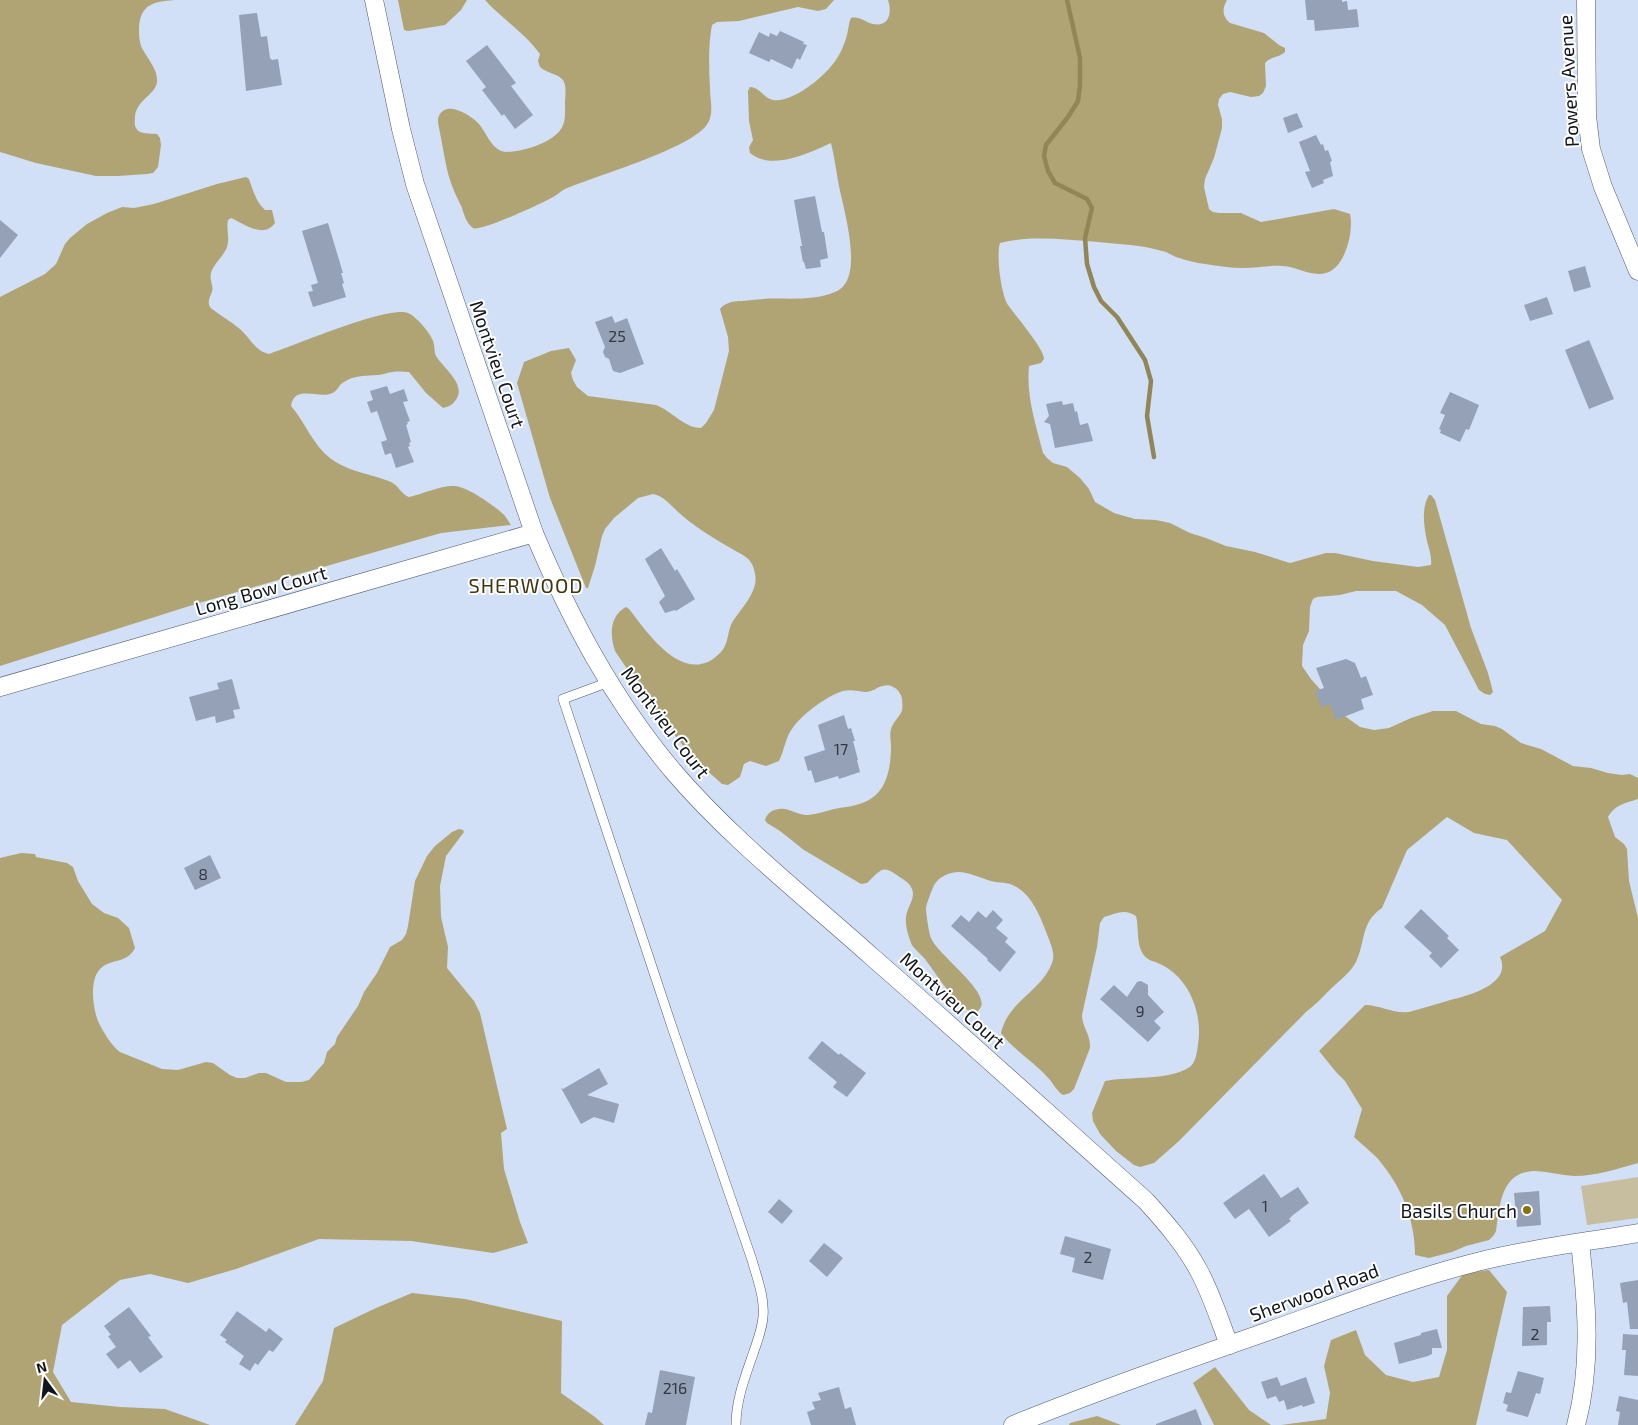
<svg xmlns="http://www.w3.org/2000/svg" width="1638" height="1425" font-family="'Exo 2',sans-serif">
  <style>
    .green { fill: #c7be9f }
    .forest { fill: #b1a474 }
    .lines { fill: none; stroke-linecap: round; stroke-linejoin: round }
    .stream { stroke: #928556; stroke-width: 4.5 }
    .building { fill: #94a1b6 }
    .service-casing { stroke: #505c6f; stroke-width: 10 }
    .minor-casing { stroke: #505c6f; stroke-width: 19 }
    .service { stroke: #fff; stroke-width: 9 }
    .minor { stroke: #fff; stroke-width: 18 }
    .poi-dot { fill: #877112; stroke: #fff; stroke-width: 2 }
    .labels { text-anchor: middle; dominant-baseline: central; stroke-width: 4; stroke-linejoin: round; paint-order: stroke }
    .number-label { font-size: 16px; fill: #323943 }
    .street-label { font-size: 19px; fill: #11161d; stroke: #fff }
    .poi-label { font-size: 19px; fill: #11161d; stroke: #fff; text-anchor: end }
    .neighbourhood-label { font-size: 20px; letter-spacing: 1px; fill: #41360c; stroke: #fff }
  </style>
  <rect width="100%" height="100%" fill="#d1e0f6"/>
  <path class="green" d="M1638,1177V1218L1587,1225L1581,1186Z"/>
  <g class="forest">
    <path d="M0,0H174C153,2 141,4 139,27C139,34 139,40 141,46C146,57 158,69 157,81C157,94 137,99 135,116C135,120 134,125 136,128C139,135 151,133 157,134L160,138L161,145L158,167L153,173L147,174L118,176H96L36,163L0,152Z"/>
    <path d="M398,0H467L461,10L445,25L408,31L404,30Z"/>
    <path d="M485,0H834L826,9L818,11L798,7L739,21L717,22L712,25C708,46 709,68 710,89C710,100 714,112 708,123C694,148 595,176 565,189C561,191 557,195 553,197C543,203 478,233 473,228C467,224 464,215 462,208C458,199 453,190 450,180C445,164 443,146 439,128C438,123 437,118 440,114C448,101 470,115 477,122C486,130 491,151 506,152C522,152 552,143 561,129C566,121 565,112 565,103C565,96 567,86 563,80C557,73 546,73 540,67L538,61L540,54C526,34 501,18 485,0Z"/>
    <path d="M888,0H1227C1222,9 1222,16 1230,23L1264,33L1279,45L1285,48V52C1279,58 1271,56 1265,63L1266,86L1263,93L1259,96L1251,97L1230,92L1223,94L1219,99L1218,105L1222,119V128L1214,158L1205,179L1204,187L1209,209L1213,212L1219,213H1241L1261,222L1334,209L1350,214C1354,232 1345,268 1326,273C1310,277 1297,266 1281,266C1269,265 1256,268 1243,268C1231,268 1218,266 1205,264C1196,263 1185,260 1176,257C1171,255 1167,252 1162,251C1142,245 1119,244 1098,242C1066,240 1031,235 1000,243C996,255 1001,294 1008,305C1015,315 1045,350 1044,359L1041,363L1029,366C1026,396 1036,425 1043,453L1047,458L1053,463L1067,467L1080,478L1089,489L1095,502L1114,513L1135,519L1156,520L1170,523L1190,533L1206,538L1226,546L1255,552L1290,563L1326,553H1335L1373,561L1418,567L1431,565C1432,557 1429,549 1427,541C1424,527 1421,508 1429,495H1431L1435,500L1471,628L1488,673L1493,692L1490,695L1485,694L1479,690L1445,625L1422,605L1396,591H1356L1340,595L1317,597L1313,599L1310,607L1309,631L1303,645L1302,666L1311,679L1342,714L1360,727L1374,730L1389,728L1411,718L1433,711H1456L1481,724L1495,726L1502,729L1521,743L1541,749L1573,766L1591,768L1608,773L1622,775L1630,774L1638,778V799C1626,803 1614,805 1608,817L1615,837L1624,844L1627,849L1629,881L1638,918V1163C1617,1169 1596,1176 1574,1176C1561,1175 1549,1172 1536,1171C1501,1171 1500,1204 1496,1231L1494,1235L1489,1240L1466,1246L1452,1252L1429,1258L1415,1255C1415,1222 1403,1190 1382,1164C1375,1154 1363,1146 1354,1137L1362,1109L1345,1081L1336,1072L1319,1051L1365,1005C1380,1005 1394,1014 1409,1012C1422,1008 1435,1005 1447,1001C1466,996 1513,985 1500,957L1545,931L1562,900L1507,840L1474,833L1447,817L1407,850L1382,908C1360,923 1366,941 1356,962C1351,971 1343,978 1335,985C1325,994 1318,1003 1307,1011L1179,1141L1154,1163L1140,1167L1134,1165L1116,1151L1100,1134L1093,1121L1092,1113L1103,1086L1105,1081C1130,1076 1167,1081 1188,1068C1196,1064 1197,1052 1198,1044C1203,1015 1190,979 1162,965C1155,961 1147,961 1143,954C1136,944 1139,927 1136,916C1125,908 1115,914 1104,917L1100,923L1097,947L1082,1015C1082,1027 1091,1035 1090,1048L1074,1089L1070,1093L1063,1095C1057,1091 1054,1085 1050,1080C1036,1063 1012,1049 1001,1033C1008,1001 1041,992 1052,963C1056,954 1050,943 1047,934C1040,916 1031,891 1010,884C1004,882 997,883 991,881C980,878 969,872 958,872C946,873 936,878 932,890C930,895 927,902 926,908C926,914 929,933 931,938C938,955 988,990 981,1007C981,1007 977,1012 977,1013H973C955,1005 937,975 925,959C921,954 915,950 912,945C909,938 905,926 906,918C906,908 916,899 912,889C910,884 906,881 901,878C883,865 883,867 867,883L861,884L804,850L780,831L767,823L765,820C767,813 772,810 779,809C789,807 798,816 808,815C817,814 826,811 834,809C845,807 857,806 867,801C888,791 891,765 891,745C890,734 889,729 896,720C903,711 903,710 902,699C901,691 892,683 883,686C877,687 873,692 865,692C858,691 850,689 843,691C828,695 803,714 794,726C785,737 785,749 779,761L766,766L750,761L744,764L740,777L728,785L722,784L692,757L654,709L615,651C610,636 609,616 626,607L629,609C649,635 686,689 721,652C729,644 727,630 733,621C742,608 759,590 755,574C754,568 752,562 747,558C741,553 733,550 727,546C710,536 692,525 677,511C670,504 663,496 653,494L638,498L614,518L605,529L602,536L595,566L588,588H586L550,498L517,383L524,362L551,351L569,348L576,360L571,373L573,380L577,387L588,396L656,405C672,411 684,428 701,428L706,423L714,410L729,351L728,337L720,309C728,299 741,302 752,300C780,296 809,303 835,292C867,280 842,205 838,181C836,168 834,156 831,143C809,153 772,171 750,153L749,147L753,140L749,121L748,91L750,87C759,87 764,98 773,100C794,103 830,73 839,55C843,48 847,37 848,30C849,25 849,22 851,18C860,16 864,22 873,24C890,27 892,12 888,0Z"/>
    <path d="M246,177L249,179C253,190 256,202 265,210H272L275,223C264,239 244,224 231,218L228,220C226,228 230,238 227,247C224,256 214,263 211,273C209,280 214,286 212,292C210,297 207,302 210,307C212,310 235,324 241,330C251,339 255,351 269,354C293,346 389,305 408,313C416,316 431,334 433,341C435,346 434,352 436,356C444,369 468,385 455,401C452,405 448,407 443,408L426,393L409,372C404,372 398,371 393,372C388,372 383,375 378,375C367,376 354,375 344,382C338,385 338,392 330,394C317,398 294,385 291,406C305,422 313,445 330,458C348,472 372,474 391,482C399,486 401,494 409,497C422,494 442,485 455,486C467,487 492,504 502,513C506,516 508,521 511,525L441,533L199,603L0,666V297L45,274L56,264L65,244L70,238L87,224L107,213L122,207L134,208L154,204L217,184Z"/>
    <path d="M459,829L463,830L464,832L446,856L440,886L441,917L448,947L447,968L474,1001L480,1013L507,1129L501,1133L504,1169L520,1222L528,1243L493,1253L411,1241L319,1239L236,1269L188,1283L150,1274L120,1280L62,1325L53,1372L71,1402L120,1407L165,1409L210,1425H0V858L21,853L35,854L36,857L67,863L73,867L78,881L92,904L104,913L118,918L129,928L135,948C127,964 111,958 100,969C89,981 93,1008 98,1021C103,1032 112,1046 120,1052L162,1069L178,1070L206,1062L213,1063L230,1075L237,1078H245L259,1073H266L286,1082H301L309,1080L324,1063L327,1052L335,1044L337,1037L358,1006L364,992L377,973L390,947L402,940L406,934L408,926L415,881L427,856L435,846L452,832Z"/>
    <path d="M1489,1270L1507,1292L1476,1425H1281L1326,1419L1330,1393L1324,1366L1331,1340L1356,1330L1365,1355L1386,1375L1413,1382L1439,1377L1447,1350V1296L1463,1274Z"/>
    <path d="M412,1293L465,1299L562,1321L561,1393L595,1417L604,1425H295L323,1381L334,1328L376,1308Z"/>
    <path d="M1215,1367L1249,1410L1271,1425H1214L1193,1383Z"/>
    <path d="M1097,1416L1121,1425H1069L1070,1423Z"/>
  </g>
  <g class="lines">
    <path class="stream" d="M1067,0L1080,58V85L1078,101L1068,117L1046,145L1044,156L1048,171L1055,183L1087,199L1092,208L1085,238L1087,264L1094,287L1101,301L1117,317L1145,360L1151,381L1147,416L1154,457"/>
  </g>
  <g class="building">
    <path d="M1305,0H1342V2L1347,1L1348,10L1357,9L1359,27L1315,31L1314,20H1307Z"/>
    <path d="M257,13L261,37L267,36L270,58L272,60L278,59L282,85L246,91L239,15Z"/>
    <path d="M780,31L804,42L803,44L807,45L800,60L797,58L792,69L771,59L769,62L749,53L759,32L769,37L770,33L777,36Z"/>
    <path d="M487,45L516,83L511,86L533,115L515,129L504,114L502,116L482,90L486,87L466,61Z"/>
    <path d="M1297,113L1303,127L1288,133L1283,118Z"/>
    <path d="M1316,135L1321,145L1323,144L1325,151L1328,150L1332,161L1330,162L1333,176L1323,180L1324,183L1312,188L1305,172L1310,171L1299,142Z"/>
    <path d="M815,196L822,232H824L828,258L820,260L821,267L806,269L804,262H803L800,246H802L794,200Z"/>
    <path d="M0,220L18,235L0,258Z"/>
    <path d="M328,223L343,273H341L344,283L342,284L346,297L313,307L308,292L313,291L311,285L318,283L302,231Z"/>
    <path d="M1585,266L1591,287L1574,292L1568,271Z"/>
    <path d="M1547,297L1553,314L1530,321L1524,305Z"/>
    <path d="M612,316L615,323L627,318L644,364L620,373L613,371L609,359L605,357L603,352L605,347L595,322Z"/>
    <path d="M1589,340L1614,399L1589,409L1565,350Z"/>
    <path d="M387,386L390,394L404,389L408,401L403,402L410,421L407,422L408,424L406,425L411,442L409,443L410,446L408,447L414,462L396,468L391,453L385,455L381,442L387,440L377,411L371,413L367,402L373,400L370,391Z"/>
    <path d="M1450,392L1479,405L1469,430L1466,429L1460,442L1440,433L1441,430L1439,429L1445,415L1440,413Z"/>
    <path d="M1062,401L1063,405L1073,403L1075,412L1077,411L1080,425L1088,423L1093,441L1055,448L1050,424L1044,422L1049,416L1046,404Z"/>
    <path d="M661,548L675,571L677,569L695,599L676,611L675,610L665,613L659,602L665,596L645,559Z"/>
    <path d="M1346,659L1355,663L1361,678L1366,676L1373,695L1361,699L1364,709L1336,720L1330,704L1321,707L1315,691L1324,688L1316,668Z"/>
    <path d="M232,679L240,709L233,710L235,718L216,723L215,716L196,721L189,697L219,689L217,683Z"/>
    <path d="M844,715L848,729L851,728L855,741H853L858,760H857L860,772L839,779L838,776L815,783L811,770L808,771L804,757L825,750L818,725Z"/>
    <path d="M210,855L221,878L195,890L184,868Z"/>
    <path d="M1421,909L1449,936L1447,938L1459,950L1441,968L1429,956L1432,953L1404,927Z"/>
    <path d="M993,910L1003,920L996,928L1008,938L1005,942L1016,952L1000,972L987,960L988,959L951,926L961,915L969,922L978,911L986,918Z"/>
    <path d="M1141,981L1148,985V995L1164,1012L1154,1021L1161,1028L1148,1042L1100,999L1114,985L1127,997L1137,982Z"/>
    <path d="M822,1041L839,1055L840,1053L866,1073L847,1097L833,1087L837,1082L808,1058Z"/>
    <path d="M599,1068L608,1084L587,1095L619,1104L614,1123L594,1117L581,1124L561,1088L563,1089Z"/>
    <path d="M1264,1174L1281,1198L1298,1187L1309,1203L1293,1215L1289,1219L1291,1221L1269,1237L1249,1209L1235,1219L1223,1203Z"/>
    <path d="M1539,1191L1541,1225L1517,1227L1514,1193Z"/>
    <path d="M779,1199L793,1211L782,1224L768,1212Z"/>
    <path d="M1065,1236L1111,1249L1103,1280L1072,1272L1075,1258L1060,1254Z"/>
    <path d="M824,1243L843,1258L827,1277L809,1261Z"/>
    <path d="M1638,1280V1329H1630L1627,1302L1623,1303L1620,1283Z"/>
    <path d="M1550,1306L1551,1322H1547V1345L1522,1346L1523,1307Z"/>
    <path d="M129,1307L151,1336L148,1337L163,1357L140,1373L130,1360L118,1369L106,1354L116,1347L108,1336L111,1335L104,1326Z"/>
    <path d="M237,1311L266,1332L269,1328L283,1339L273,1352L269,1350L258,1365L255,1363L250,1371L239,1364L244,1356L225,1342L227,1340L220,1335Z"/>
    <path d="M1437,1329L1442,1348H1432V1354L1428,1356L1399,1364L1394,1343L1421,1335V1333Z"/>
    <path d="M1623,1334L1638,1335V1376L1624,1375L1626,1350H1622Z"/>
    <path d="M660,1370L695,1377L686,1425H645L648,1412L652,1413Z"/>
    <path d="M1518,1371L1544,1378L1540,1394L1536,1393L1528,1417L1506,1411L1508,1405L1503,1403L1506,1392L1511,1393Z"/>
    <path d="M1277,1377L1281,1386L1306,1377L1315,1403L1303,1407L1302,1405L1287,1410L1284,1400L1279,1402L1276,1396L1267,1399L1261,1382Z"/>
    <path d="M839,1387L845,1409L851,1407L856,1425H811L807,1412L815,1409L812,1402L821,1400L818,1393Z"/>
    <path d="M1619,1396L1638,1400V1425H1618L1620,1412L1616,1411Z"/>
    <path d="M1196,1409L1202,1425H1156V1424Z"/>
  </g>
  <g class="lines">
    <defs>
      <path id="service" d="M609,682L563,699L672,1027L752,1260C757,1278 765,1298 763,1317C762,1330 757,1342 753,1354C745,1377 736,1400 736,1425"/>
      <g id="minor">
        <path d="M374,0L401,129L415,184L534,533C570,618 613,700 673,771C731,839 804,896 871,956C964,1037 1054,1119 1146,1201C1166,1223 1186,1246 1200,1273C1212,1296 1220,1321 1229,1345"/>
        <path d="M1586,0L1587,116L1591,149L1603,187L1638,271"/>
        <path d="M0,687L534,533"/>
        <path d="M1013,1425C1097,1391 1183,1361 1269,1331C1339,1306 1409,1279 1481,1261C1533,1248 1586,1242 1638,1233"/>
        <path d="M1576,1425C1592,1366 1587,1303 1580,1243"/>
      </g>
    </defs>
    <use href="#service" class="service-casing"/>
    <use href="#minor" class="minor-casing"/>
    <use href="#service" class="service"/>
    <use href="#minor" class="minor"/>
  </g>
  <circle class="poi-dot" cx="1527" cy="1210" r="5"/>
  <g class="labels">
    <g class="number-label">
      <text x="617" y="335">25</text>
      <text x="841" y="748">17</text>
      <text x="203" y="873">8</text>
      <text x="1140" y="1010">9</text>
      <text x="1265" y="1205">1</text>
      <text x="1088" y="1256">2</text>
      <text x="1535" y="1333">2</text>
      <text x="675" y="1387">216</text>
    </g>
    <g class="street-label">
      <text transform="translate(1568 81) rotate(-93)">Powers Avenue</text>
      <text transform="translate(498 364) rotate(71)">Montvieu Court</text>
      <text transform="translate(261 590) rotate(-16)">Long Bow Court</text>
      <text transform="translate(666 722) rotate(53)">Montvieu Court</text>
      <text transform="translate(953 1000) rotate(42)">Montvieu Court</text>
      <text transform="translate(1314 1292) rotate(-20)">Sherwood Road</text>
    </g>
    <g class="poi-label">
      <text x="1517" y="1210">Basils Church</text>
    </g>
    <g class="neighbourhood-label">
      <text x="526" y="585">SHERWOOD</text>
    </g>
  </g>
  <g transform="translate(45 1380) rotate(345)" stroke="#ffffff" stroke-width="4" paint-order="stroke">
  <path d="M0-4L9 19L0 12L-9 19Z" fill="#11161d"/>
  <text y="-8" font-size="14" font-weight="bold" text-anchor="middle" fill="#11161d">N</text>
  </g>
</svg>
